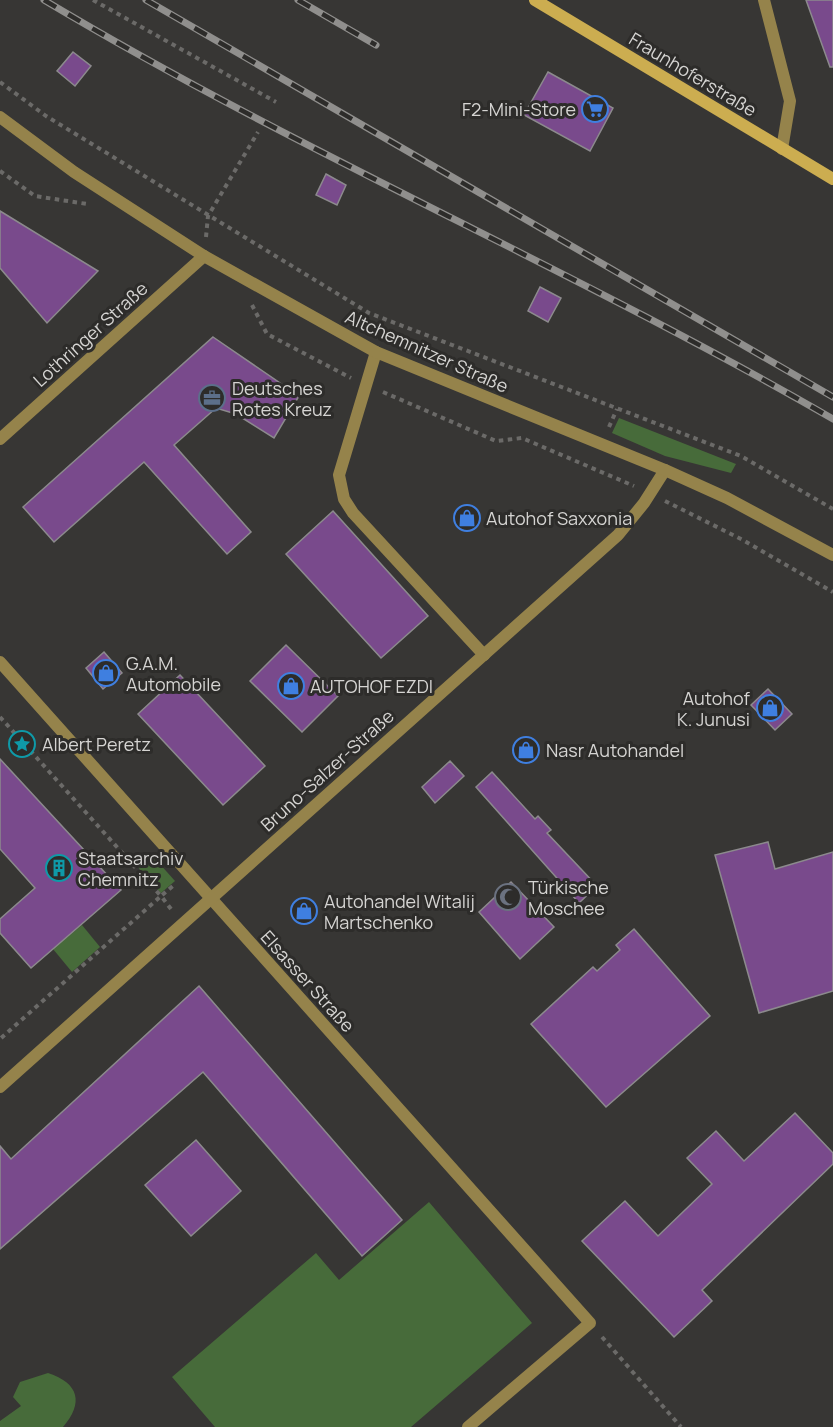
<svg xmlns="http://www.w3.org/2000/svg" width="833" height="1427" font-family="Manrope,sans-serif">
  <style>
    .green { fill: #476b3a }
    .building { fill: #794a8c; stroke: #8c8a8d; stroke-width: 1.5 }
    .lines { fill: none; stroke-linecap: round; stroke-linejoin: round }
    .path { stroke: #6b6a68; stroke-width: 4; stroke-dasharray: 4.5 4.5; stroke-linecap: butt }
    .service { stroke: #95834b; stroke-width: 12 }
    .minor { stroke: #95834b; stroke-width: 12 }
    .tertiary { stroke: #95834b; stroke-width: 12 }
    .secondary { stroke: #ccad50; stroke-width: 12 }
    .rail-casing { stroke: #908f8d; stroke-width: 7 }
    .rail { stroke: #2d2c2a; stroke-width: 4.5; stroke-dasharray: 14; stroke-linecap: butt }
    .labels { text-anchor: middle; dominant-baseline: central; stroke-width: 6; stroke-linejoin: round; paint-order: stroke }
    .street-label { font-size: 18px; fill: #d5d4d2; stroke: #2d2c2a }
    .poi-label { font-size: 18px; fill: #d5d4d2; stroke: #2d2c2a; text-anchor: start }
  </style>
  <rect width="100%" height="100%" fill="#373634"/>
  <g class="green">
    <path d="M619,418L736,464L731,473L665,456L612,433Z"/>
    <path d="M150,853L175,881L161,893L136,865Z"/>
    <path d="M82,925L100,947L72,972L53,949Z"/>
    <path d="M429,1202L532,1323L411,1427H215L172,1377L316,1253L339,1280Z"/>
    <path d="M48,1373C79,1383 84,1403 63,1427H0V1421L21,1406L13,1397L20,1382Z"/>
  </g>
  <g class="building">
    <path d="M806,0H833V67H830Z"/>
    <path d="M73,52L91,66L75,86L57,71Z"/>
    <path d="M548,72L613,108L590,151L524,115Z"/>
    <path d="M326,174L346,185L337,205L316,195Z"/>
    <path d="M0,211L98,271L47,323L0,268Z"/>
    <path d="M540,287L561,298L548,322L528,311Z"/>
    <path d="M213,337L299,396L274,438L236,414L216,408L174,445L251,532L227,554L144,462L54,542L23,507Z"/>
    <path d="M333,511L428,616L381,658L286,554Z"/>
    <path d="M286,645L338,696L302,732L250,681Z"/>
    <path d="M104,652L122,673L103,689L86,668Z"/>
    <path d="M180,675L265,766L223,805L138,714Z"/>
    <path d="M768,689L792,714L775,730L751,705Z"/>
    <path d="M0,759L121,890L31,968L0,933V919L35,888L0,849Z"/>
    <path d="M450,761L464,776L435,803L422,787Z"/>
    <path d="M492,772L535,819L538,816L551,830L547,833L597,886L579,903L476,787Z"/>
    <path d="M768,842L775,869L833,852V991L759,1013L715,855Z"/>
    <path d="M511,882L554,927L520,959L479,912Z"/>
    <path d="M634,929L710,1016L606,1107L531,1024L593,967L597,971L620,950L616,945Z"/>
    <path d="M199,986L402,1220L362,1256L203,1072L0,1249V1146L11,1159Z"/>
    <path d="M795,1113L833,1153V1164L702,1290L712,1301L674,1337L582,1241L625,1201L658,1236L712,1184L687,1158L716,1131L744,1161Z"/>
    <path d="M196,1140L241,1191L191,1236L145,1185Z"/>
  </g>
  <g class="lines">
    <g class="path">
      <path d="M93,0L276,102"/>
      <path d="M0,82L46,116L369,313L741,456L833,509"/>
      <path d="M0,171L35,196L87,204"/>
      <path d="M206,237L208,216L258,132"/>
      <path d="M252,305L267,334L351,378"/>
      <path d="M383,392L496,441L522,438L634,486"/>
      <path d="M609,427L617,409"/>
      <path d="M665,501L743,540L833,592"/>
      <path d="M0,717L161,896L0,1039"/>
      <path d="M171,909L161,896L174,885"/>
      <path d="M602,1337L681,1427"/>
    </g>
    <path class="service" d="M376,352L339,475L344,499L353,513L484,655"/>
    <g class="minor">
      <path d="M0,439L204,256"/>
      <path d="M0,662L590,1323L468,1427"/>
      <path d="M0,1087L618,535L644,503L665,470"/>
    </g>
    <g class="tertiary">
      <path d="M764,0L790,101L782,149"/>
      <path d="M0,117L74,172L204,256L376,352L665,470L727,498L833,555"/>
    </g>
    <path class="secondary" d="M535,0L833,179"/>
    <defs>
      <g id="rail">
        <path d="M44,0C300,153 575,270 833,419"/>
        <path d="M146,0L833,397"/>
        <path d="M298,0L376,45"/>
      </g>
    </defs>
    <use href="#rail" class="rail-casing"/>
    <use href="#rail" class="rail"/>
  </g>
  <defs>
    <symbol id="supermarket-ring" viewBox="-11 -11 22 22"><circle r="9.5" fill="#2d2c2a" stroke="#3f7fe0" stroke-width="1.5"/><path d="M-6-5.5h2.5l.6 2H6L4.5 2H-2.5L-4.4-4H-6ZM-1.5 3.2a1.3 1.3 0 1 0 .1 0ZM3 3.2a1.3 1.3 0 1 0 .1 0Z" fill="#3f7fe0"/></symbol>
    <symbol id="office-ring" viewBox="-11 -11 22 22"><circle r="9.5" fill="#2d2c2a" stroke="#5c6f8a" stroke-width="1.5"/><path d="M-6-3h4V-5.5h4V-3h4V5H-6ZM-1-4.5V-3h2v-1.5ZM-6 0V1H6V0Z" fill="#5c6f8a"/></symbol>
    <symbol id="shop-ring" viewBox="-11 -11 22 22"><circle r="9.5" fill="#2d2c2a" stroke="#3f7fe0" stroke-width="1.5"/><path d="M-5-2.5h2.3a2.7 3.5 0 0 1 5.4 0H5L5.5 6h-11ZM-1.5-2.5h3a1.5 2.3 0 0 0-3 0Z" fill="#3f7fe0"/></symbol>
    <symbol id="sight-ring" viewBox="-11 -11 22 22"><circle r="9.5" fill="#2d2c2a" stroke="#0f9aa8" stroke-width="1.5"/><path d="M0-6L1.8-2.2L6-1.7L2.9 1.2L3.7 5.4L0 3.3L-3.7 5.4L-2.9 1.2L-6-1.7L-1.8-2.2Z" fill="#0f9aa8"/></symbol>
    <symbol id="building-ring" viewBox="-11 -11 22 22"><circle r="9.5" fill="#2d2c2a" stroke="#0f9aa8" stroke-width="1.5"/><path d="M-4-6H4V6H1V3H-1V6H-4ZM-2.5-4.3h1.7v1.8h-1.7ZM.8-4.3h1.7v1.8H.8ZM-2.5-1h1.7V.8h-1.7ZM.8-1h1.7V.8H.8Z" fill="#0f9aa8"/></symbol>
    <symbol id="mosque-ring" viewBox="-11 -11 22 22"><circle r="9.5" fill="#2d2c2a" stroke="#6b7280" stroke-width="1.5"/><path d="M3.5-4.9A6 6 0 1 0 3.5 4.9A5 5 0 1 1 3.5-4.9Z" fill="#6b7280"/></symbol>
  </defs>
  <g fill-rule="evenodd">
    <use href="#supermarket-ring" x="580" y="94" width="30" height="30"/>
    <use href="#office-ring" x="197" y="383" width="30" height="30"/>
    <use href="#shop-ring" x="452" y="503" width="30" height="30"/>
    <use href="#shop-ring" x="91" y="658" width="30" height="30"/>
    <use href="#shop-ring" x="276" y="671" width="30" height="30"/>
    <use href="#shop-ring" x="755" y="693" width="30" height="30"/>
    <use href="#sight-ring" x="7" y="729" width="30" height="30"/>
    <use href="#shop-ring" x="511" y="735" width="30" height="30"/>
    <use href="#building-ring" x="44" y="853" width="30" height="30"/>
    <use href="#mosque-ring" x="493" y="882" width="30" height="30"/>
    <use href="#shop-ring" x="289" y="896" width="30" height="30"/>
  </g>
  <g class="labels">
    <g class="street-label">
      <text transform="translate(693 74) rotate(31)">Fraunhoferstraße</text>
      <text transform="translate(90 334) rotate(-42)">Lothringer Straße</text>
      <text transform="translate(427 351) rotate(24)">Altchemnitzer Straße</text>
      <text transform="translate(327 770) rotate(-42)">Bruno-Salzer-Straße</text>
      <text transform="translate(308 981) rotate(48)">Elsasser Straße</text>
    </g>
    <g class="poi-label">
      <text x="576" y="109" text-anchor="end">F2-Mini-Store</text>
      <text x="232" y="388">Deutsches<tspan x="232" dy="21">Rotes Kreuz</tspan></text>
      <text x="486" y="518">Autohof Saxxonia</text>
      <text x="126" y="663">G.A.M.<tspan x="126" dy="21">Automobile</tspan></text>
      <text x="310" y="686">AUTOHOF EZDI</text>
      <text x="750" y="698" text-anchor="end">Autohof<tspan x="750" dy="21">K. Junusi</tspan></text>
      <text x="42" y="744">Albert Peretz</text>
      <text x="546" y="750">Nasr Autohandel</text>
      <text x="78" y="858">Staatsarchiv<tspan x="78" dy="21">Chemnitz</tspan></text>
      <text x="528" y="887">Türkische<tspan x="528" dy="21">Moschee</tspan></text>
      <text x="324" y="901">Autohandel Witalij<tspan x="324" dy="21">Martschenko</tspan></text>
    </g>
  </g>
</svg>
